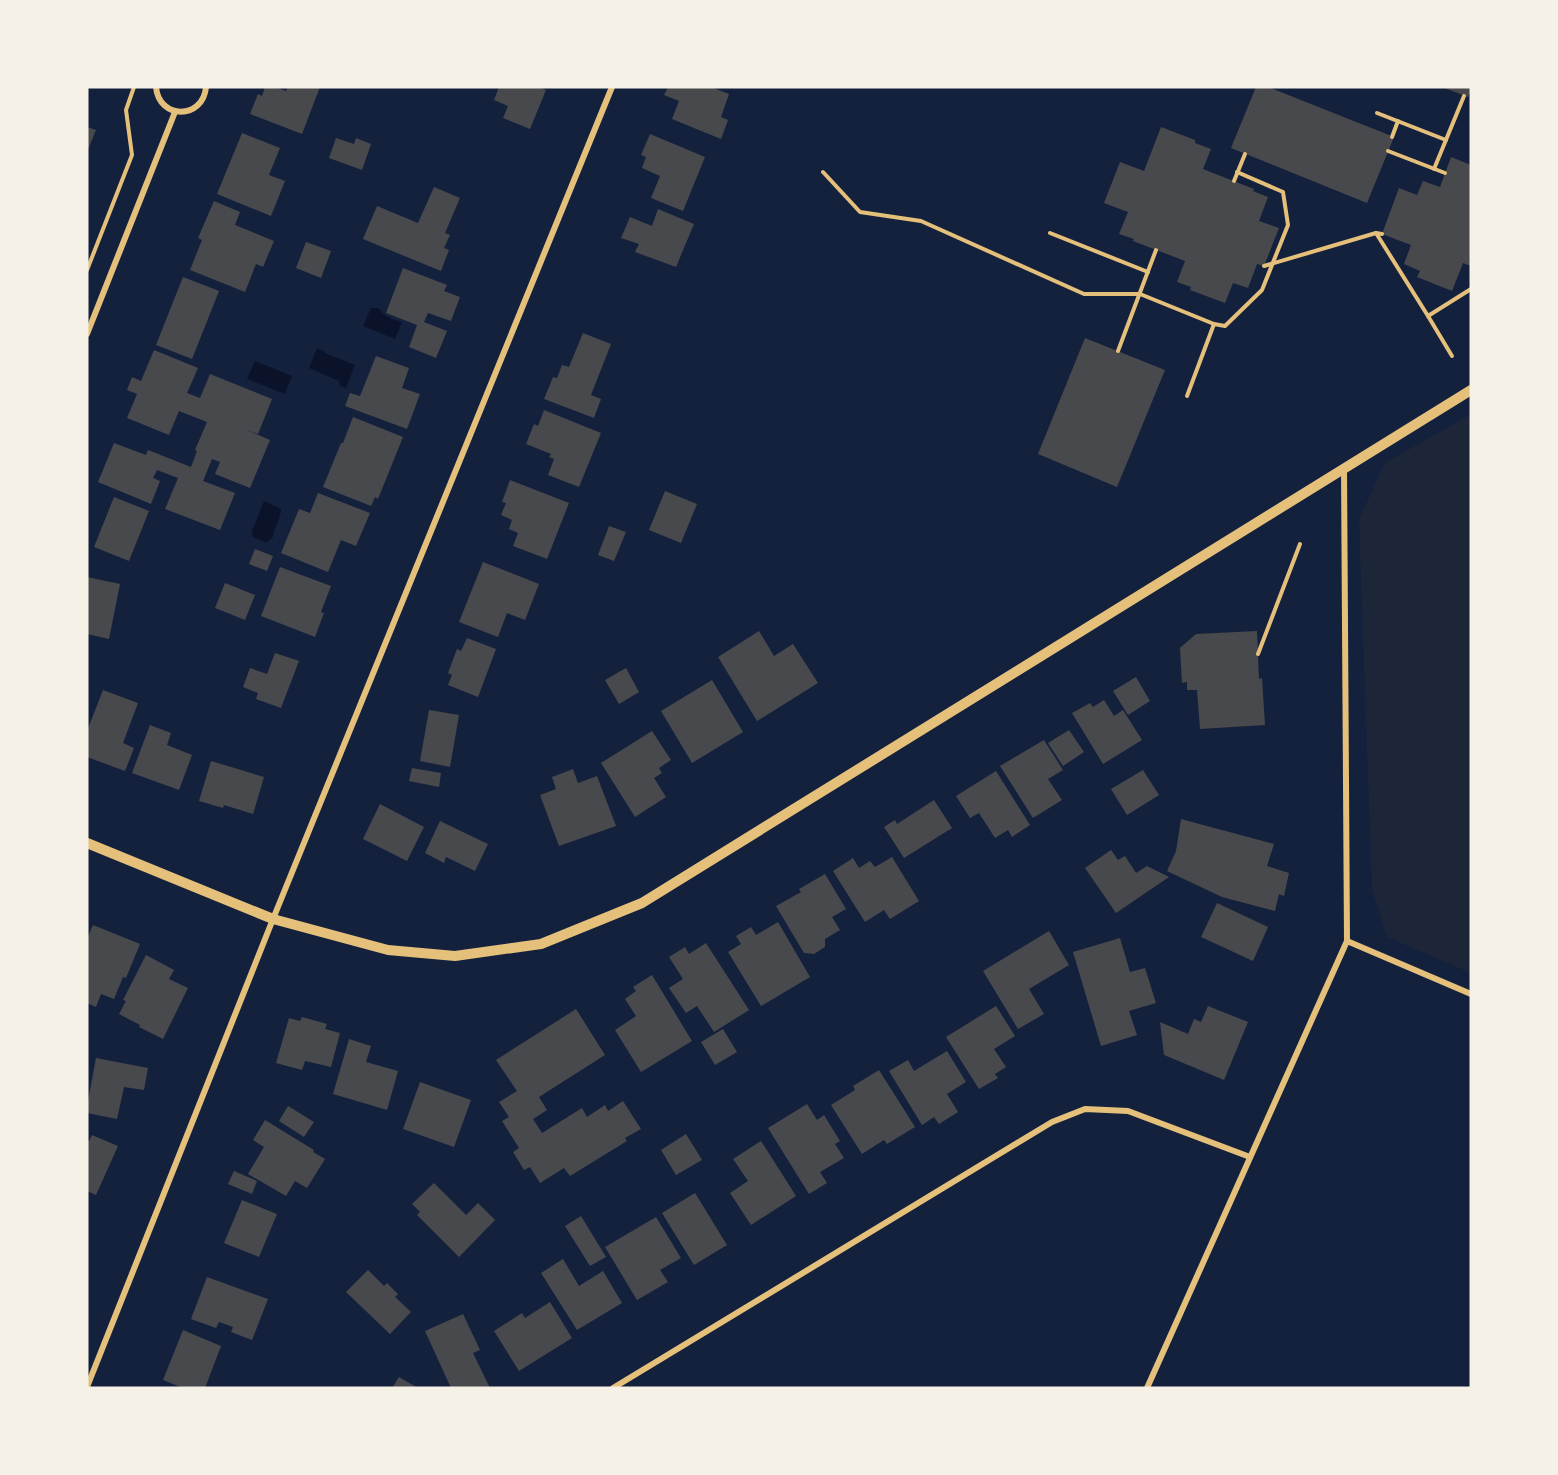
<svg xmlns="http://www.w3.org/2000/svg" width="1558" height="1475" font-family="'DM Sans',sans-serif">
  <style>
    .green { fill: #1d2539 }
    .water { fill: #0b132b }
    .building { fill: #48494c }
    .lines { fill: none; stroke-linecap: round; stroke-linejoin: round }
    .path { stroke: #e5c07b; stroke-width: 4 }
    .minor { stroke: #e5c07b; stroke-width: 6 }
    .tertiary { stroke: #e5c07b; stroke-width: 10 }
  </style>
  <rect width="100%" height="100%" fill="#14213d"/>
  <path class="green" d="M1471,414V973L1387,937L1372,889L1359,519L1385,463Z"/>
  <g class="water">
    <path d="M371,308H379C383,317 393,319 402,322L395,339L363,326Z"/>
    <path d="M317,348L324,351L325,353L355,365L346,388L340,386L339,381L309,368Z"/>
    <path d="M255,361L292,376L285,394L247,379Z"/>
    <path d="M264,501L281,509C281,518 274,526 273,537L266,543L253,537L252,531L255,524Z"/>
  </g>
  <g class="building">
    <path d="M265,87H275L286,91L288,87H320L302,134L250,114L258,94L262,96Z"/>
    <path d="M499,87H542L541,88L546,90L530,129L503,118L508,106L494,100Z"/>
    <path d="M668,87H711L729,94L721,117L728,120L721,139L672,119L679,101L664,95Z"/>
    <path d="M1256,87H1268L1394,137L1367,203L1231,148Z"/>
    <path d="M1442,87H1471V90L1468,97Z"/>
    <path d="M87,127L96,130L87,152Z"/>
    <path d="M1161,127L1195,140V143L1211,149L1203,169L1254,189L1253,191L1268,197L1259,221L1279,228L1264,266L1257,264L1248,288L1233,283L1225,303L1190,290L1191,287L1177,282L1185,261L1133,241L1134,239L1119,234L1128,212L1104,203L1120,162L1144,171Z"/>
    <path d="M242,133L280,148L269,175L285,181L271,216L217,194Z"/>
    <path d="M650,134L705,157L683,211L651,198L660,176L642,168L646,157L641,155Z"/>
    <path d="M336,138L354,144L356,138L371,144L362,170L329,158Z"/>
    <path d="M1451,157L1471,165V266L1463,263L1452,291L1417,277L1420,271L1404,264L1411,245L1382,234L1399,188L1417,195L1423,181L1440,187Z"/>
    <path d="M434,187L460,198L445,233L450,235L444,248L449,250L441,271L363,239L377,206L418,223Z"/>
    <path d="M214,201L240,212L235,225L274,241L263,267L256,264L245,292L190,270L202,240L198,238Z"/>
    <path d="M658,209L694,224L676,267L635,252L639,244L621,238L630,217L652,226Z"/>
    <path d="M306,242L331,251L321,278L296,268Z"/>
    <path d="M403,268L447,285L444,291L460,297L451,321L428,313L424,322L447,331L436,358L409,347L417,325L386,313Z"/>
    <path d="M183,277L219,291L192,359L156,345Z"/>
    <path d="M583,333L611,344L591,395L601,399L594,418L544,399L553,377L557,378L562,365L569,367Z"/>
    <path d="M1085,338L1165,370L1117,487L1038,454Z"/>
    <path d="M154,350L198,368L187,393L200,398L210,374L272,399L258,434L247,430L270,440L250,488L215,474L220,462L212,459L203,481L235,493L220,530L165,509L178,478L157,470L153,478L160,481L151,504L98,482L114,443L146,455L148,450L191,467L197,451L195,450L207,422L179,411L169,435L127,418L137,394L127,390L132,377L141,381Z"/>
    <path d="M376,356L409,368L402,388L420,394L407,429L345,406L350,393L360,396Z"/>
    <path d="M544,410L601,433L579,487L548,475L554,459L549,457L551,454L526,444L534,424L538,426Z"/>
    <path d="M353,417L403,437L378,499L375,497L371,506L323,487L341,443H343Z"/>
    <path d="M510,480L569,503L547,559L513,546L518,533L509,529L512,520L501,515L506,503L502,502Z"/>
    <path d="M665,491L697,504L681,543L649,530Z"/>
    <path d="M318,493L370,513L356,546L341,540L328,572L281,553L299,509L310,513Z"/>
    <path d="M114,497L149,511L129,561L94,547Z"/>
    <path d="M609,526L626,532L614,561L598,555Z"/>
    <path d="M255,549L273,556L267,571L249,564Z"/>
    <path d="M483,562L539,584L525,620L507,613L498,637L459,622Z"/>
    <path d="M280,567L331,586L321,612L324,613L315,637L261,616Z"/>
    <path d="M87,577L120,584L109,639L87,634Z"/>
    <path d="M225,583L255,595L245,620L215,608Z"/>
    <path d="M759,631L774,656L793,644L818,683L757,721L718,657Z"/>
    <path d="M1257,631L1259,679L1262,678L1265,725L1200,729L1197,690H1187V682L1182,683L1180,648L1196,634Z"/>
    <path d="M467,638L496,649L478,697L448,685L452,675L448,673L457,649L461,651Z"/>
    <path d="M275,653L299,661L281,708L256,699L258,693L243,687L250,668L267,674Z"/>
    <path d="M626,668L639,692L619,704L605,680Z"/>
    <path d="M1136,677L1150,701L1128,715L1113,691Z"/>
    <path d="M712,680L743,732L692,763L661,711Z"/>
    <path d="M103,690L138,703L123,743L134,748L125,771L87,757V731Z"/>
    <path d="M1104,700L1114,716L1123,710L1142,740L1103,764L1072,713L1090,703L1093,707Z"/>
    <path d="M429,710L459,715L450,767L420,761Z"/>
    <path d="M150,725L171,733L167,745L192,755L179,790L132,773Z"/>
    <path d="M1069,730L1084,752L1063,766L1048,743Z"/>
    <path d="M652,731L671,760L659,768L662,773L654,778L666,797L635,817L601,763Z"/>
    <path d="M1044,740L1063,770L1048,779L1062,800L1033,818L1000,766Z"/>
    <path d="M211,761L264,777L253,814L224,805L223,808L199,801Z"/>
    <path d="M412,768L441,773L439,787L409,781Z"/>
    <path d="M573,769L578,783L597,776L616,826L559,846L540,795L556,789L552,777Z"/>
    <path d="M1143,770L1159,795L1127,815L1111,789Z"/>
    <path d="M996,771L1030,825L1012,837L1008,830L995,838L979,813L970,818L956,796Z"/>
    <path d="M934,800L952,828L904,858L884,827L895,820L897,824Z"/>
    <path d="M380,804L424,827L407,861L363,839Z"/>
    <path d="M1181,819L1274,844L1267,866L1289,873L1284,896L1279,894L1275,911L1222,897L1167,871L1176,851Z"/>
    <path d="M440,821L488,844L475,871L446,857L444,863L425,853Z"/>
    <path d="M1111,850L1118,860L1125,856L1136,873L1147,866L1169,877L1116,913L1085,868Z"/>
    <path d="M892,857L919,901L890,919L884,910L865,922L833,871L853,858L859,868L870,861L875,867Z"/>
    <path d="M825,874L846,909L832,917L840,930L825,939V947L814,954L804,953L776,906L801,892L799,889Z"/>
    <path d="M1217,903L1268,927L1253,961L1201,937Z"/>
    <path d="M778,922L810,977L761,1006L728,952L741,944L736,936L751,927L756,935Z"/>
    <path d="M93,925L140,944L126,978L123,977L114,999L101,994L96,1007L87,1003V939Z"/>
    <path d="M1049,931L1069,965L1029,989L1044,1014L1018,1029L983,971Z"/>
    <path d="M1120,938L1130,972L1145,968L1156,1003L1129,1011L1137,1035L1101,1046L1073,952Z"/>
    <path d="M706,943L749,1010L714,1032L697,1006L686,1013L669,988L683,979L669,957L685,947L689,954Z"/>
    <path d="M146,955L174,970L169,979L188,988L163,1039L139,1027L140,1025L119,1014L126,1001L123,1000Z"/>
    <path d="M652,975L692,1041L641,1072L615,1030L636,1016L625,999L636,991L633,987Z"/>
    <path d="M996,1006L1015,1036L994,1049L1006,1067L995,1074L998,1078L979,1089L946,1037Z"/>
    <path d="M1208,1006L1248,1022L1224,1080L1164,1055L1160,1022L1188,1034L1194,1019L1201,1022Z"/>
    <path d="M576,1009L605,1055L539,1097L547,1110L533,1119L542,1133L582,1108L587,1117L605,1105L608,1111L623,1101L641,1129L625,1138L627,1141L570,1176L564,1168L540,1183L530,1167L524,1170L513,1152L519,1148L502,1121L509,1117L499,1102L517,1091L496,1060Z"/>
    <path d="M302,1017L327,1024L325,1029L340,1033L331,1067L305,1061L302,1070L276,1063L289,1018L300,1021Z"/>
    <path d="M723,1029L737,1052L715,1065L701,1042Z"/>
    <path d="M349,1039L371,1046L366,1062L398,1071L387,1110L333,1094Z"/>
    <path d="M947,1051L966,1082L947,1094L958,1112L939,1124L934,1117L922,1125L889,1071L908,1060L914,1071Z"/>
    <path d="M96,1058L148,1068L144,1090L124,1087L117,1119L87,1113V1106Z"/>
    <path d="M879,1070L915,1127L887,1144L884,1140L862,1154L831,1105L855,1090L853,1086Z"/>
    <path d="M420,1082L471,1100L454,1147L403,1129Z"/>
    <path d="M807,1104L817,1120L824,1115L840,1141L835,1144L844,1158L820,1172L827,1183L809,1194L768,1128Z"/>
    <path d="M288,1106L314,1122L304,1137L279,1121Z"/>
    <path d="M265,1120L314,1150L313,1152L325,1159L307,1188L295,1181L286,1196L248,1174L264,1147L253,1140Z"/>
    <path d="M686,1134L702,1160L676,1175L661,1150Z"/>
    <path d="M92,1135L118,1146L96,1195L87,1191V1140L89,1141Z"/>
    <path d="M761,1141L796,1196L751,1225L730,1193L748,1181L733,1159Z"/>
    <path d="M234,1171L257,1181L252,1194L228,1184Z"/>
    <path d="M434,1183L466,1215L478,1203L495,1220L459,1257L417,1215L420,1212L412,1204Z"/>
    <path d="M695,1193L727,1245L694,1265L662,1213Z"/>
    <path d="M242,1200L277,1214L259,1257L224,1243Z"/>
    <path d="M581,1216L606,1257L590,1266L565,1226Z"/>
    <path d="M656,1217L681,1258L660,1270L668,1282L637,1300L605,1247Z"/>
    <path d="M563,1259L579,1286L603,1271L622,1303L577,1330L541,1273Z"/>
    <path d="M368,1270L384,1286L387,1283L398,1294L395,1297L411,1312L390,1334L346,1292Z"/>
    <path d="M207,1277L268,1299L252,1340L231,1332L233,1327L219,1322L216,1328L191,1319Z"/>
    <path d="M550,1302L572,1338L519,1371L494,1331L522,1313L525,1318Z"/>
    <path d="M463,1314L480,1350L473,1353L490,1388H451L425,1331Z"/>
    <path d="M183,1330L221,1346L205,1388H183L163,1380Z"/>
    <path d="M399,1377L418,1388H392Z"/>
  </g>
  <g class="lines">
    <g class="path">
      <path d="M1377,113L1446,140"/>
      <path d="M1392,137L1398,121"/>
      <path d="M1388,151L1445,173"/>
      <path d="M1434,169L1464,96"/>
      <path d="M823,172L860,212L921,221L1084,294H1140L1214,324L1225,326L1262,290L1288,225L1283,192L1237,172"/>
      <path d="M1234,181L1245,154"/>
      <path d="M1050,233L1148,272"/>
      <path d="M1376,233L1428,316L1471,289"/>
      <path d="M1264,266L1376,233L1382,234"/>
      <path d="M87,270L132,155L126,110L134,87"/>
      <path d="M1428,316L1452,356"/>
      <path d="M1118,351L1156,250"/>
      <path d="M1187,396L1214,324"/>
      <path d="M1258,654L1300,544"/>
    </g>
    <g class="minor">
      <path d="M156,87C159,120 203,120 206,87"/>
      <path d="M87,334L175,112"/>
      <path d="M1347,941L1471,994"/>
      <path d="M87,1387L273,919L612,87"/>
      <path d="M613,1388L1052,1122L1085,1109L1128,1111L1250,1157"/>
      <path d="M1147,1388L1347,941L1344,468"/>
    </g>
    <path class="tertiary" d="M87,843L273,919L388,950L455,956L541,944L642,903L1471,390"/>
  </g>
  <rect width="1558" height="1475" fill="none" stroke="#f6f1e7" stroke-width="177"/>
</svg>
